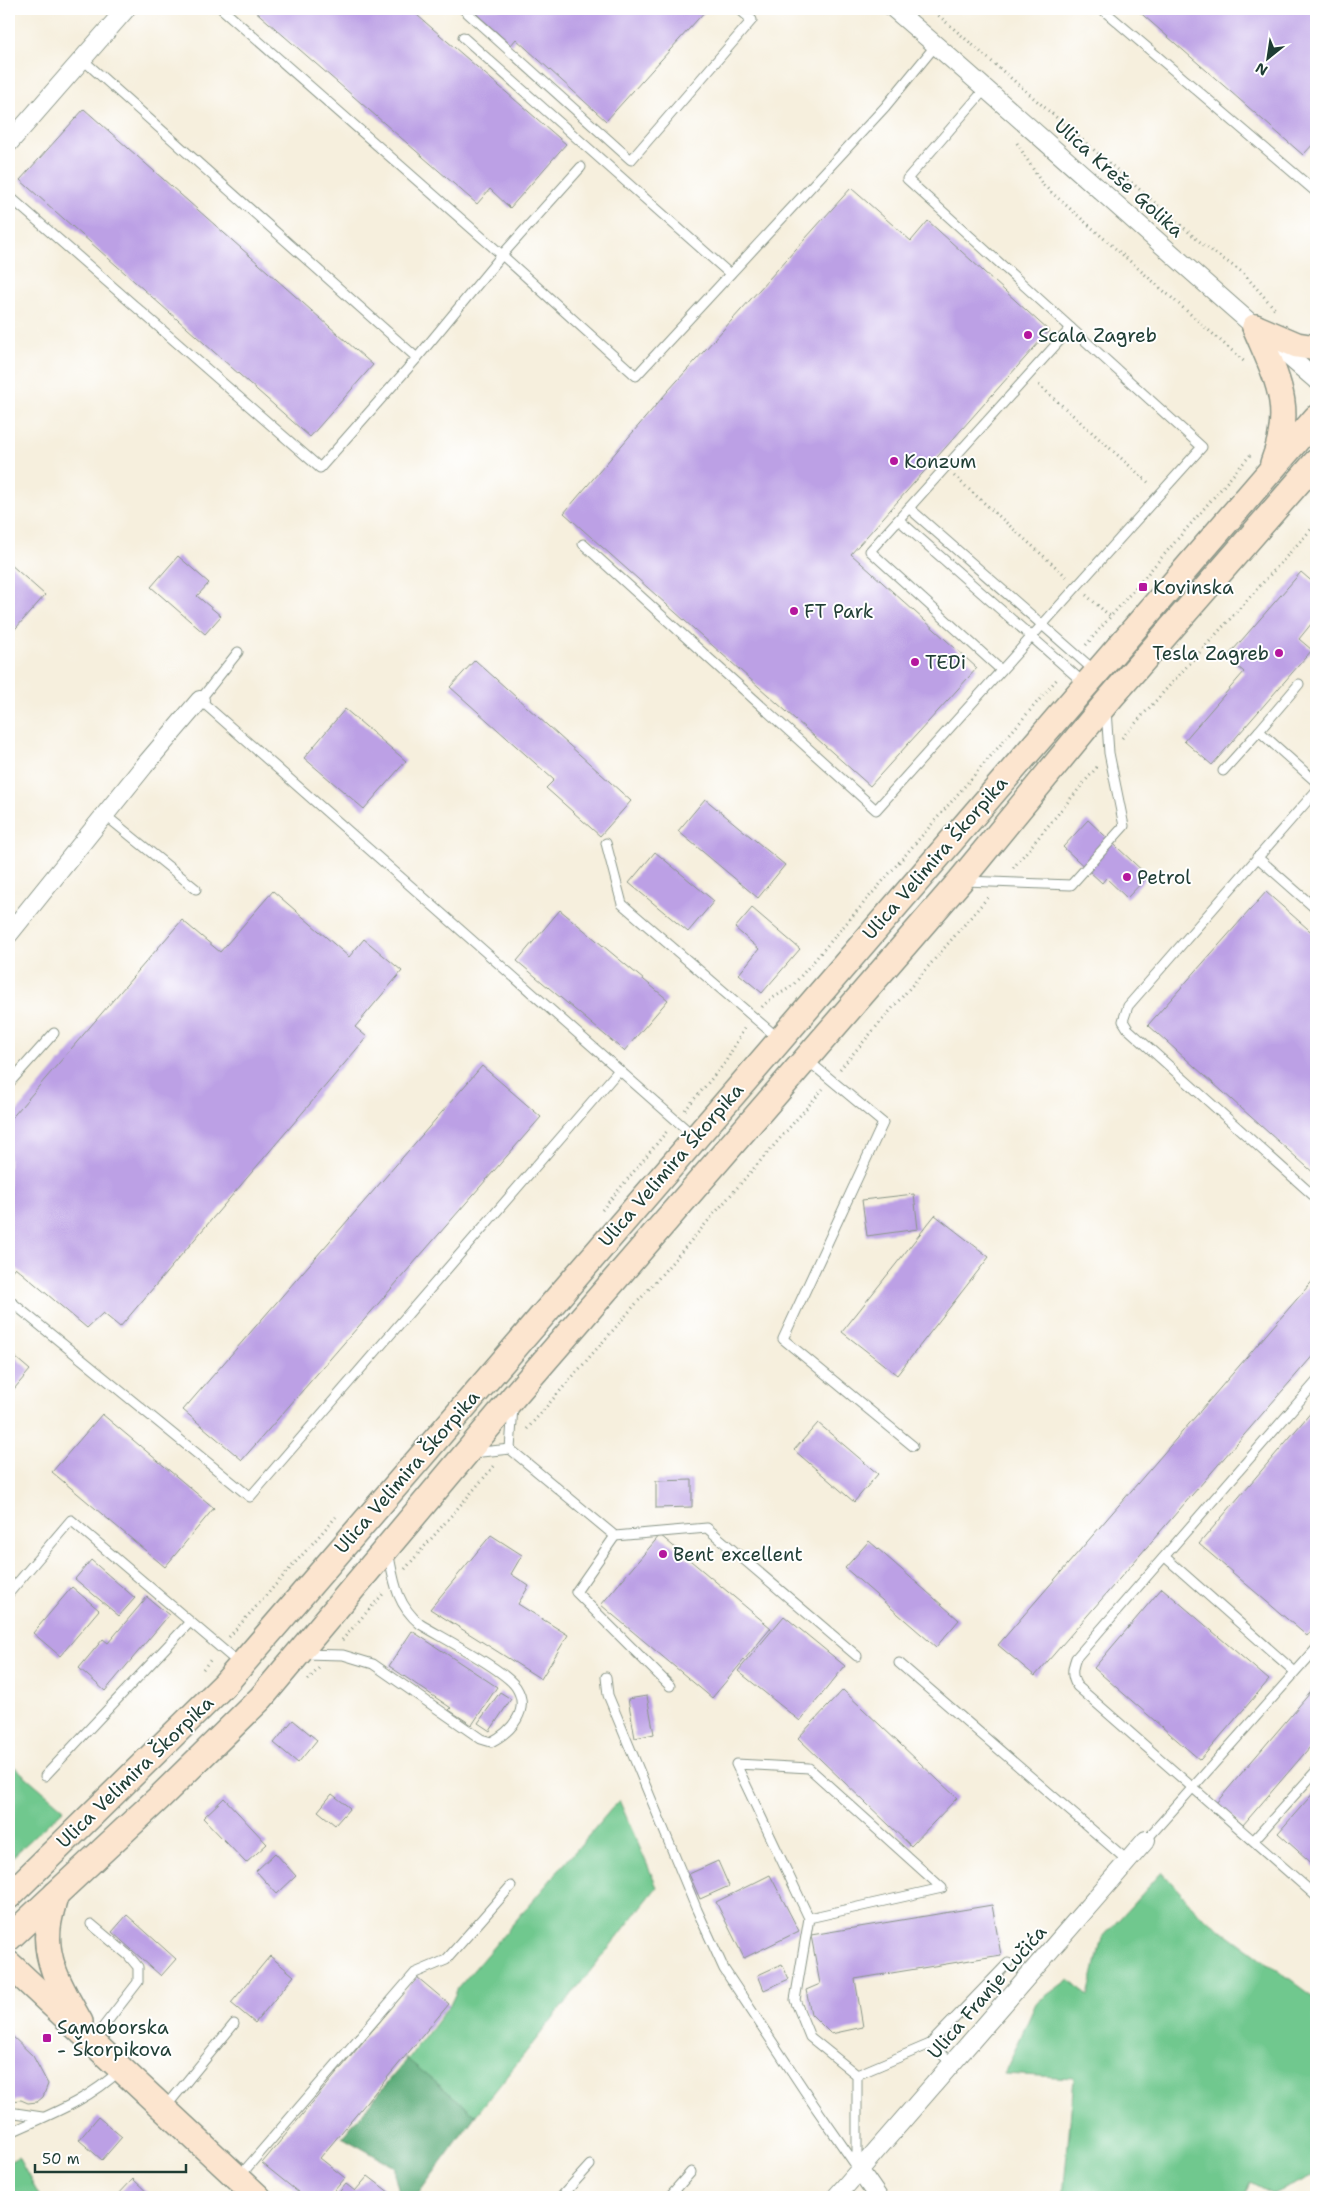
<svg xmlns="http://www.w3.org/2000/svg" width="1325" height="2206" font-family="'Shantell Sans',sans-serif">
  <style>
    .green { fill: #70c88e; stroke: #488261 }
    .forest { fill: #5cac79; stroke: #3e7456 }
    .building { fill: #bca0e5 }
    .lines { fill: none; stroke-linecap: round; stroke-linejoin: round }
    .service-casing { stroke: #8a9688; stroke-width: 11 }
    .minor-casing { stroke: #8a9688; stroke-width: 20 }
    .secondary-casing { stroke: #8a9688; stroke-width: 28 }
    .path { stroke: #8a9688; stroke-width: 3; stroke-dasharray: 1 4; stroke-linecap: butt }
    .service { stroke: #fff; stroke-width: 9 }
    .minor { stroke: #fff; stroke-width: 18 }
    .secondary { stroke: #fce5cf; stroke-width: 25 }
    .poi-dot { fill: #b5179e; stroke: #fff; stroke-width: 2 }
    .labels { text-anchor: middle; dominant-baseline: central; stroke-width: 4; stroke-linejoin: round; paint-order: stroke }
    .street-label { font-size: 19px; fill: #1f3d34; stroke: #fff }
    .poi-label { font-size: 19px; fill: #1f3d34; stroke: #fff; text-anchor: start }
  </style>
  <rect width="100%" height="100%" fill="#fff"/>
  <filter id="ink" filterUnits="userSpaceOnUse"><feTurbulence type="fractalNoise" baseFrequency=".02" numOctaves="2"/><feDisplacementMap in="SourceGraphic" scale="10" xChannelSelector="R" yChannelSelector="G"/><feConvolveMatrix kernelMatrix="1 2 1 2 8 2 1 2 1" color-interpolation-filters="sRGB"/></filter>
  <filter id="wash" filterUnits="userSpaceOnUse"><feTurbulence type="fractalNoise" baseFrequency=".0096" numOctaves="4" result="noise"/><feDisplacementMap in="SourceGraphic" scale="20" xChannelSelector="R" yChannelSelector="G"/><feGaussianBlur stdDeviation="1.12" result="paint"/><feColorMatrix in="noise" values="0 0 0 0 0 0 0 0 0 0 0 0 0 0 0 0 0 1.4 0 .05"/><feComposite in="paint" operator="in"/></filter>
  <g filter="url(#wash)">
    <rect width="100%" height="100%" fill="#f6efdd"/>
    <g class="green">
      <path d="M9,1762L64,1809L9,1860Z"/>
      <path d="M619,1800L657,1887L476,2115L403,2056L408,2059L451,2003L458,1988Z"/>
      <path d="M1162,1872L1200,1914L1316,1999V2174L1273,2194L1250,2182L1244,2197H1063L1074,2078L1004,2074L1036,2003L1069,1979L1088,1996L1102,1938Z"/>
      <path d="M18,2157L40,2197H9V2162Z"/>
    </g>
    <path class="forest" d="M407,2059L476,2115L416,2197H400L395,2177V2167L342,2137Z"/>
    <g id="blocks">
      <g class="building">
        <path d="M253,9H410L566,144L510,208L490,189L477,204Z"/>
        <path d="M471,9H707L606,121L516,39L511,45Z"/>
        <path d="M1136,9H1316V141L1303,155Z"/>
        <path d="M84,109L373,365L310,437L20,180Z"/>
        <path d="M851,188L911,241L928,221L1049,331L851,554L977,668L870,786L564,513L668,391Z"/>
        <path d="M178,556L209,583L197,596L221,616L205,634L151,587Z"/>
        <path d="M9,563L45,595L9,636Z"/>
        <path d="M1301,572L1316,585V618L1299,639L1312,650L1212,765L1184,741L1244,672L1227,657Z"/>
        <path d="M475,660L631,801L600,836L546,788L554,780L450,687Z"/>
        <path d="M345,709L406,761L364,809L304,758Z"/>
        <path d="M705,799L785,865L758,898L678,831Z"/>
        <path d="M1088,820L1148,876L1127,898L1106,878L1102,883L1063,847Z"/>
        <path d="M655,852L714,901L688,932L629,883Z"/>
        <path d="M273,891L349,957L364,939L402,971L355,1027L367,1037L120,1327L103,1313L87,1328L15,1267L9,1274V1121L182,920L220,952Z"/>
        <path d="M1266,892L1316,936V1175L1148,1025Z"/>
        <path d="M752,908L800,949L762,993L739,974L759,949L735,928Z"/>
        <path d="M560,910L668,1000L624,1051L517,961Z"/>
        <path d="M482,1066L541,1117L242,1460L183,1410Z"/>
        <path d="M914,1194L918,1229L867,1236L862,1200Z"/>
        <path d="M935,1215L989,1257L897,1375L842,1332Z"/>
        <path d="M1316,1277V1352L1035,1676L998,1645Z"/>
        <path d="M9,1352L30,1370L9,1395Z"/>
        <path d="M1313,1410L1316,1412V1625L1307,1636L1199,1544Z"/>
        <path d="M102,1414L214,1508L165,1567L52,1472Z"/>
        <path d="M818,1423L878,1474L854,1502L794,1450Z"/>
        <path d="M692,1480V1507L656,1508V1481Z"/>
        <path d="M491,1535L522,1555L511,1574L529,1586L518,1604L568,1635L541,1679L430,1609Z"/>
        <path d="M660,1535L771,1628L712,1698L601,1605Z"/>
        <path d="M869,1541L959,1620L936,1647L845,1568Z"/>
        <path d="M91,1560L135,1598L119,1616L75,1579Z"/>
        <path d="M72,1587L99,1610L60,1656L33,1633Z"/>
        <path d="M1162,1588L1269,1680L1200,1760L1094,1668Z"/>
        <path d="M147,1597L169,1615L105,1691L79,1668L103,1639L108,1643Z"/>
        <path d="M784,1616L845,1666L800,1721L738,1671Z"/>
        <path d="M412,1631L497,1687L472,1725L449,1710L451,1708L389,1666Z"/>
        <path d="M1316,1686V1740L1243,1825L1216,1803Z"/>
        <path d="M843,1690L957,1798L911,1846L798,1738Z"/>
        <path d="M500,1692L511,1699L490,1731L478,1723Z"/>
        <path d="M647,1696L654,1734L635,1738L628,1699Z"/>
        <path d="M293,1720L317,1740L298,1763L274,1743Z"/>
        <path d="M1316,1790V1867L1278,1833Z"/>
        <path d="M332,1794L350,1808L335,1825L318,1811Z"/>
        <path d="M224,1798L267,1844L246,1863L203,1818Z"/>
        <path d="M275,1853L296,1876L277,1894L256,1871Z"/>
        <path d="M718,1861L729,1886L700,1899L689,1874Z"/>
        <path d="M770,1875L799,1931L744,1958L716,1902Z"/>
        <path d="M992,1905L1001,1955L855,1979L863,2027L831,2034L811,2014L806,1990L820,1984L811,1935Z"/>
        <path d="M127,1915L176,1959L161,1976L112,1932Z"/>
        <path d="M270,1956L294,1976L255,2023L231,2003Z"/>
        <path d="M782,1964L789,1979L764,1990L758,1975Z"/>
        <path d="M417,1977L449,2004L320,2158L345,2178L329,2197H304L262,2163Z"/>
        <path d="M9,2033L33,2056L48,2084L43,2097L37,2102L28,2103L21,2100L9,2101Z"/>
        <path d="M98,2117L122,2137L102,2160L79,2140Z"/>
        <path d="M368,2176L390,2193L386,2197H335L346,2184L355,2191Z"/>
        <path d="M133,2179L152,2197H116Z"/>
      </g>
    </g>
  </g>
  <g filter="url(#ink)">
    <use href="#blocks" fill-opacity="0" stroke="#8a9688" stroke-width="1"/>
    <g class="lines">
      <defs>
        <g id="service">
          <path d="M463,9L631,160L752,20L739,9"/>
          <path d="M1102,9L1316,192"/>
          <path d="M463,37L730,274"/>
          <path d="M82,59L417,358"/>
          <path d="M581,167L502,255L636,376L885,107L936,45"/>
          <path d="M9,196L320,468L417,358L502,255L222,9"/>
          <path d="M909,508L1096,672"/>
          <path d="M899,520L1085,684"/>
          <path d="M583,544L876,810L1202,447L907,179L986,88"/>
          <path d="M238,652L200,700L695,1137"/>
          <path d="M1001,670L870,551L1071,328"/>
          <path d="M1259,731L1299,684"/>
          <path d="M1223,771L1259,731L1316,782"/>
          <path d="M1316,791L1128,1006L1123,1021L1128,1029L1316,1198"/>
          <path d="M105,815L196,889"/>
          <path d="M606,843L622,904L779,1039"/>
          <path d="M1257,857L1316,909"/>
          <path d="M965,881L1071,885L1124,826L1109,753L1106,710"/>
          <path d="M806,1059L883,1123L783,1339L913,1446"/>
          <path d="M9,1079L11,1081L54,1033"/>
          <path d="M9,1300L250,1497L619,1070"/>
          <path d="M1316,1382L1076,1658C1072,1669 1071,1676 1077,1686L1316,1896"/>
          <path d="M510,1449L615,1536L707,1528L857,1656"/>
          <path d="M472,1453L510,1449L513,1407"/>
          <path d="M615,1536L576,1592L670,1686"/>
          <path d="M1165,1557L1295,1672"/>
          <path d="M9,1593L71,1520L241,1665"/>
          <path d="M302,1654L343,1655L373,1664L481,1739L491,1742C511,1732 531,1710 516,1687C505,1670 441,1637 420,1624C396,1604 394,1581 388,1551"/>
          <path d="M899,1663L1128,1861"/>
          <path d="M606,1677L608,1695L697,1910L724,1969L814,2105L857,2167"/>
          <path d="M45,1776L190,1622"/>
          <path d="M1146,1840L1316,1649"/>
          <path d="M1254,1840L1316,1771"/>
          <path d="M809,1918L942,1888L809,1768L736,1764L809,1918L795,2000L810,2037L857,2075V2166"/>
          <path d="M91,1924L128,1955L138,1967V1982L93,2040"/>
          <path d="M930,2044L953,2064"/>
          <path d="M857,2075L930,2044L1008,1963"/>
          <path d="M165,2108L234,2024"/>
          <path d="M9,2112L42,2117"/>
          <path d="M9,2133C48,2115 88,2101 120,2070"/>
          <path d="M239,2177L415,1973L446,1960L511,1886"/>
          <path d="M561,2197L590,2165"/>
          <path d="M669,2197L691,2172"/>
        </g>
        <g id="minor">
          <path d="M894,9C1036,131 1174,258 1316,380"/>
          <path d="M9,143L126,9"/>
          <path d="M9,934L144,766L200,700"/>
          <path d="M860,2171L878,2197"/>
          <path d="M836,2197L1146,1840"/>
        </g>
        <g id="secondary">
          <path d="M1255,327C1277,379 1295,407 1273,463"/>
          <path d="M1255,327L1297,345L1316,348"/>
          <path d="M56,1894C53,1905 49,1916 48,1928C44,1963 64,1993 80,2022"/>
          <path d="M9,1896L225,1684L1316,418"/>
          <path d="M9,1938L159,1798L261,1698L515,1395L960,881L1106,703L1316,462"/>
          <path d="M9,1964L258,2197"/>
        </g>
      </defs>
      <use href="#service" class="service-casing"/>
      <use href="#minor" class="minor-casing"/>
      <use href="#secondary" class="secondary-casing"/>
      <g class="path">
        <path d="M931,9L1206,247L1242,272L1276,310"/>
        <path d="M1017,143L1043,185L1246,363"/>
        <path d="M1039,385L1150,484"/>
        <path d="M954,476L1067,577"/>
        <path d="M1086,595L1110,616"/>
        <path d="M1086,645L1252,453"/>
        <path d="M1122,738L1316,524"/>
        <path d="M1013,868L1097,767"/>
        <path d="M762,1007C771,997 784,993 794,984L1058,678"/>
        <path d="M840,1069L989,896"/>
        <path d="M685,1110L725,1063L745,1027"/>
        <path d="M602,1210L668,1130"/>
        <path d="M527,1429L823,1089"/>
        <path d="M405,1569L496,1464"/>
        <path d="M229,1637L336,1517"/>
        <path d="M342,1640L383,1594"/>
        <path d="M203,1669L212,1658"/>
        <path d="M308,1680L319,1668"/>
      </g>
      <use href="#service" class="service"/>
      <use href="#minor" class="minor"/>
      <use href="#secondary" class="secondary"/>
    </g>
  </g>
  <g class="poi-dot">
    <circle cx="1028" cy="335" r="5"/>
    <circle cx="894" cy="461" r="5"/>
    <rect x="1138" y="582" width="10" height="10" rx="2.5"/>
    <circle cx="794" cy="611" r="5"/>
    <circle cx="1279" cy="653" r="5"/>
    <circle cx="915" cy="662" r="5"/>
    <circle cx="1127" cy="877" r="5"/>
    <circle cx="663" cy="1554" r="5"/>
    <rect x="42" y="2033" width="10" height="10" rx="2.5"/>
  </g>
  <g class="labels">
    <g class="street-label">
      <text transform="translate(1119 178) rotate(42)">Ulica Kreše Golika</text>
      <text transform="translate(935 858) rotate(-49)">Ulica Velimira Škorpika</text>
      <text transform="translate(671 1165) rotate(-49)">Ulica Velimira Škorpika</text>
      <text transform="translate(407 1472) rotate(-49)">Ulica Velimira Škorpika</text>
      <text transform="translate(135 1772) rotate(-44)">Ulica Velimira Škorpika</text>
      <text transform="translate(987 1992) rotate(-49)">Ulica Franje Lučića</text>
    </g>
    <g class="poi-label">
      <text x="1038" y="335">Scala Zagreb</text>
      <text x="904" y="461">Konzum</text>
      <text x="1153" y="587">Kovinska</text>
      <text x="804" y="611">FT Park</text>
      <text x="1269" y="653" text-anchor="end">Tesla Zagreb</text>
      <text x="925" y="662">TEDi</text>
      <text x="1137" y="877">Petrol</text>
      <text x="673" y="1554">Bent excellent</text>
      <text x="57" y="2027">Samoborska<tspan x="57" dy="22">- Škorpikova</tspan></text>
    </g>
  </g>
  <rect width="1325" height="2206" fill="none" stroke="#fff" stroke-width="30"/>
  <g transform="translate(1268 58) rotate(210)" stroke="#ffffff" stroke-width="4" paint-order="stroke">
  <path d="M0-4L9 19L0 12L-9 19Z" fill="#1f3d34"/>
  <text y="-8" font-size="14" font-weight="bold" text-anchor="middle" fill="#1f3d34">N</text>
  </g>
  <path d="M35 2164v8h151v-8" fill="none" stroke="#1f3d34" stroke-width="2.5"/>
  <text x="42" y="2164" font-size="15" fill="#1f3d34" stroke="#ffffff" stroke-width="4" paint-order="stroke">50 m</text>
</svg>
